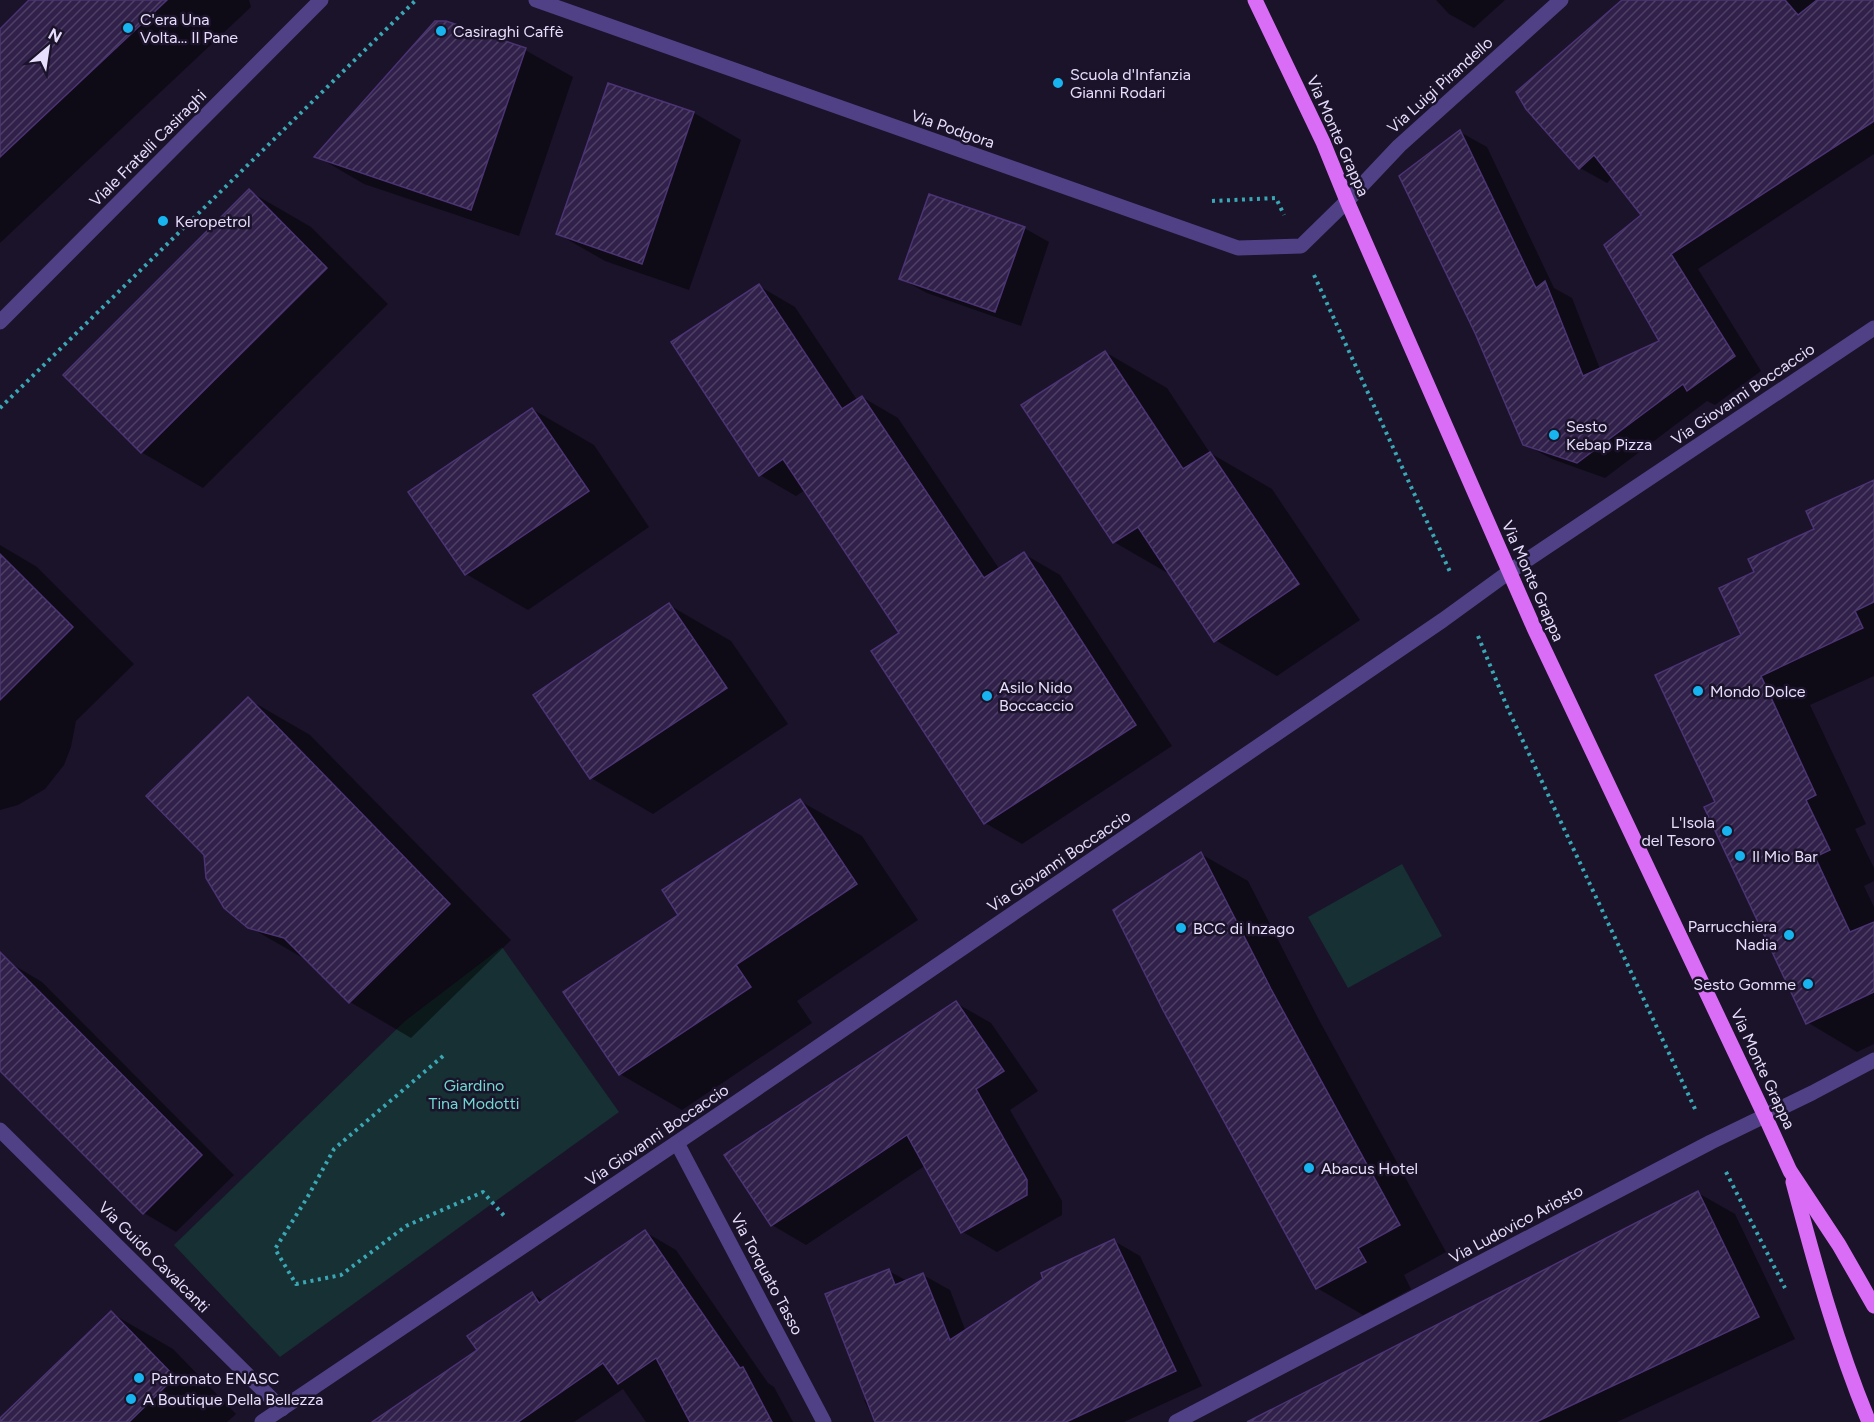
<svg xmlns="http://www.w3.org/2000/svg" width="1874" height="1422" font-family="Figtree,sans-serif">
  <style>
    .green { fill: #163034 }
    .shadow { fill: #0007 }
    .building { fill: url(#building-hatch); stroke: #4c3474; stroke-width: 1.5 }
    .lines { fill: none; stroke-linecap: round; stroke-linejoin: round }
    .path { stroke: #3aa7b5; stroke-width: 4; stroke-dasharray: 3 4.5; stroke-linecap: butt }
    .minor { stroke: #504186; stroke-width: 15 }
    .major { stroke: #da6df5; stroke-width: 15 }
    .poi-dot { fill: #18b4ef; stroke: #1b132a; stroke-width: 2 }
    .labels { text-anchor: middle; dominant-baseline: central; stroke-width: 5; stroke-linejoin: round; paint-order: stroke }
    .poi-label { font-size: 16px; fill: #e7defd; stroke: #1b132a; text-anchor: start }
    .street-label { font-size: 16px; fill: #e7defd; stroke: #1b132a }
    .park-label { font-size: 16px; fill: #6ed9d2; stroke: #1b132a }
  </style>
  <defs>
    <pattern id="building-hatch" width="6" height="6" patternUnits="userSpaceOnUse" patternTransform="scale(1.5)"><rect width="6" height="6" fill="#30204a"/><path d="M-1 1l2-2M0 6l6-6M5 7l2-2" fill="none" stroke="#4e4065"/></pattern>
  </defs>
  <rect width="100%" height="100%" fill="#1b132a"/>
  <g class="green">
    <path d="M1402,864L1442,936L1348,988L1308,917Z"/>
    <path d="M502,947L619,1112L280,1357L174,1245L405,1021Z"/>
  </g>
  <g class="shadow">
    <path d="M31,0H249L251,7L0,243V32Z"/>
    <path d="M1436,0H1505L1474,28L1449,14Z"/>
    <path d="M1624,0H1874V154L1698,269L1761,371L1715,405L1707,401L1605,478L1552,459L1524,444L1460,132L1487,147L1554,288L1572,298L1600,369L1661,342L1643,215L1613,177L1607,183L1580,168Z"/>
    <path d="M525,50L573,77L519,236L364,184L316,156Z"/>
    <path d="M609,84L694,113L741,140L689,290L605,261L558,234Z"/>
    <path d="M249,191L311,227L388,304L203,488L141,452Z"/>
    <path d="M1024,228L1049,242L1021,326L927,293L901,279Z"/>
    <path d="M759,286L795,307L857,400L862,397L898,418L1000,570L1024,554L1060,575L1172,746L1022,844L985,823L901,634L805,490L796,496L760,475Z"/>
    <path d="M1105,352L1167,388L1210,453L1272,489L1360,620L1277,676L1215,640L1171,575L1114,542Z"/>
    <path d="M532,409L594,445L649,527L528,610L466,574Z"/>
    <path d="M1874,482V676L1810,705L1866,824L1855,829L1874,868V881L1864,886L1874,907V1044L1857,1052L1807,1022L1717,803L1743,636L1756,572L1816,529Z"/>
    <path d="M0,545L37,567L134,664L76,721L71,747L64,765L45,789L18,805L0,810Z"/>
    <path d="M669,605L731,641L788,724L653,814L591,778Z"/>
    <path d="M248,699L310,735L511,940L411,1038L350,1002L310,962L249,927Z"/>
    <path d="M800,801L862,836L918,920L797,1001L812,1023L682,1110L620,1074Z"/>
    <path d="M1201,854L1248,881L1318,1018L1446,1252L1404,1275L1411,1289L1363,1315L1317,1288Z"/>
    <path d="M10,963L42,982L234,1175L176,1232L144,1213L0,1068V973Z"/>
    <path d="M956,1003L991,1023L1038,1091L1010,1110L1062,1201V1215L997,1252L963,1232L926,1165L806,1245L772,1225Z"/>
    <path d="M1698,1193L1735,1214L1795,1339L1617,1422H1252Z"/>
    <path d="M645,1232L676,1250L768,1383L774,1387L793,1422H646L623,1389L574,1422H408L479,1350L532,1293L544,1301Z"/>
    <path d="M1114,1241L1140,1256L1202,1386L1124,1422H875L864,1400L867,1398L889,1271L907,1281L923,1275L950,1290L966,1332Z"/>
    <path d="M111,1313L173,1349L236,1414L227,1422H0Z"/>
  </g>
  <g class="building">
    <path d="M29,0H167L0,157V29Z"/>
    <path d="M1622,0H1785L1798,15L1817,0H1874V121L1671,254L1735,356L1687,391L1683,384L1577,463L1523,445L1475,333L1399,176L1460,130L1536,288L1545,281L1583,376L1659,341L1604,245L1641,215L1594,155L1579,169L1526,109L1516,92Z"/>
    <path d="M435,21H446L526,48L471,210L314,157Z"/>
    <path d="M608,83L694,112L642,264L556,234Z"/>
    <path d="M249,189L327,268L141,453L63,375Z"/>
    <path d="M929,194L1025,227L995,312L899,279Z"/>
    <path d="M759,284L842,409L862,396L984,578L1024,552L1136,725L984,824L871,651L899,633L783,459L759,476L671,342Z"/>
    <path d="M1105,351L1183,469L1210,452L1299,584L1214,642L1138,527L1113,543L1021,405Z"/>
    <path d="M532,408L589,491L465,575L408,492Z"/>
    <path d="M1874,480V602L1855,611L1863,628L1761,676L1816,795L1806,800L1830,850L1815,857L1850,932L1874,922V992L1806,1024L1704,807L1715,802L1655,675L1741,635L1719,588L1754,572L1748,559L1814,529L1806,511Z"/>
    <path d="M0,554L73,627L0,700Z"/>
    <path d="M669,603L727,688L590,779L533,695Z"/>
    <path d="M248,697L450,904L349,1003L284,938L248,928L224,908L206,878L204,855L146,796Z"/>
    <path d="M800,799L857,884L736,965L751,987L619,1075L563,992L678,915L662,890Z"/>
    <path d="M1201,852L1271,989L1400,1225L1358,1248L1366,1262L1316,1289L1163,1010L1113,910Z"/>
    <path d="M0,952L202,1155L143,1214L0,1071Z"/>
    <path d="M956,1001L1004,1071L976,1089L1027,1180V1195L961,1233L907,1135L771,1226L724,1155Z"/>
    <path d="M1698,1191L1759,1317L1536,1422H1247Z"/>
    <path d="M645,1230L740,1368L743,1367L772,1422H690L656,1358L618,1384L603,1363L518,1422H372L477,1350L467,1336L532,1292L539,1303Z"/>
    <path d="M1114,1239L1176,1371L1066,1422H875L825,1294L889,1269L895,1285L923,1273L950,1340L1043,1279L1041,1273Z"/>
    <path d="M111,1311L175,1377L129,1422H0V1418Z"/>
  </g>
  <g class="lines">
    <g class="path">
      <path d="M1212,201L1276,198L1284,215"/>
      <path d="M1314,275L1451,574"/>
      <path d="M0,408L416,0"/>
      <path d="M1478,636L1508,709L1696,1111"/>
      <path d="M443,1056L334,1149L307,1198L275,1249L296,1284L341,1275L406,1226L483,1192L506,1218"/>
      <path d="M1726,1172L1785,1288"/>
    </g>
    <g class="minor">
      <path d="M536,0L1238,248L1301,246L1347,201L1399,146L1561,0"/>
      <path d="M0,322L321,0"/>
      <path d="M0,1130L282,1409"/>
      <path d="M677,1143L824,1422"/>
      <path d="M262,1422L718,1115L1443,620L1509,572L1874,328"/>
      <path d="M1176,1422L1711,1142L1812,1093L1874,1060"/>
    </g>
    <g class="major">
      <path d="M1255,0L1323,142L1347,201L1534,628L1765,1116L1790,1171L1839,1245L1874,1306"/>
      <path d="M1793,1182C1815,1264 1836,1343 1869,1422"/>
    </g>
  </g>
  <g class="poi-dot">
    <circle cx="128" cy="28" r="6"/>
    <circle cx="441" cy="31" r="6"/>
    <circle cx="1058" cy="83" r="6"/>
    <circle cx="163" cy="221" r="6"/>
    <circle cx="1554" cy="435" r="6"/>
    <circle cx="1698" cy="691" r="6"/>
    <circle cx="987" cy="696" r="6"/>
    <circle cx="1727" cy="831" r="6"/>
    <circle cx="1740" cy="856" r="6"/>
    <circle cx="1181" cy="928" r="6"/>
    <circle cx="1789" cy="935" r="6"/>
    <circle cx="1808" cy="984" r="6"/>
    <circle cx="1309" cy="1168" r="6"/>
    <circle cx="139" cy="1378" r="6"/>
    <circle cx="131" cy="1399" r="6"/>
  </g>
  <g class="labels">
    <g class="poi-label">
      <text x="140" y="19">C'era Una<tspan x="140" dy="18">Volta... Il Pane</tspan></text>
      <text x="453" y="31">Casiraghi Caffè</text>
      <text x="1070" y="74">Scuola d'Infanzia<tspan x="1070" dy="18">Gianni Rodari</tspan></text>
      <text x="175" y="221">Keropetrol</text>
      <text x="1566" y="426">Sesto<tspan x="1566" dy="18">Kebap Pizza</tspan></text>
      <text x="999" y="687">Asilo Nido<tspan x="999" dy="18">Boccaccio</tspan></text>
      <text x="1710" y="691">Mondo Dolce</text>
      <text x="1715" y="822" text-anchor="end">L'Isola<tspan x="1715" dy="18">del Tesoro</tspan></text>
      <text x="1752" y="856">Il Mio Bar</text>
      <text x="1777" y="926" text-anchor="end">Parrucchiera<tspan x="1777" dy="18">Nadia</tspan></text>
      <text x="1193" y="928">BCC di Inzago</text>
      <text x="1796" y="984" text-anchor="end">Sesto Gomme</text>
      <text x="1321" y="1168">Abacus Hotel</text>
      <text x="151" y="1378">Patronato ENASC</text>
      <text x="143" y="1399">A Boutique Della Bellezza</text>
    </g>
    <g class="street-label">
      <text transform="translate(1440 85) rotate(-42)">Via Luigi Pirandello</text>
      <text transform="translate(953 129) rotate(19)">Via Podgora</text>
      <text transform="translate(1338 136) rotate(66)">Via Monte Grappa</text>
      <text transform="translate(148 148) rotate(-45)">Viale Fratelli Casiraghi</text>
      <text transform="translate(1743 394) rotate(-34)">Via Giovanni Boccaccio</text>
      <text transform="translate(1533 581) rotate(66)">Via Monte Grappa</text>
      <text transform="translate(1059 861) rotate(-34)">Via Giovanni Boccaccio</text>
      <text transform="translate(1763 1069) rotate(65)">Via Monte Grappa</text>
      <text transform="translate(657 1135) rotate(-34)">Via Giovanni Boccaccio</text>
      <text transform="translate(1516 1224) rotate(-28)">Via Ludovico Ariosto</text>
      <text transform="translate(154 1257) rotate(45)">Via Guido Cavalcanti</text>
      <text transform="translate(767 1274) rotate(62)">Via Torquato Tasso</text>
    </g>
    <g class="park-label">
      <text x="474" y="1085">Giardino<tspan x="474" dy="18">Tina Modotti</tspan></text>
    </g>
  </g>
  <g transform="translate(48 48) rotate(29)" stroke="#1b132a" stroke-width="4.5" paint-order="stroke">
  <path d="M0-4.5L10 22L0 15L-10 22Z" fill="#e7defd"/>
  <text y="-9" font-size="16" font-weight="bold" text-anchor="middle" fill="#e7defd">N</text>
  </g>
</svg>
